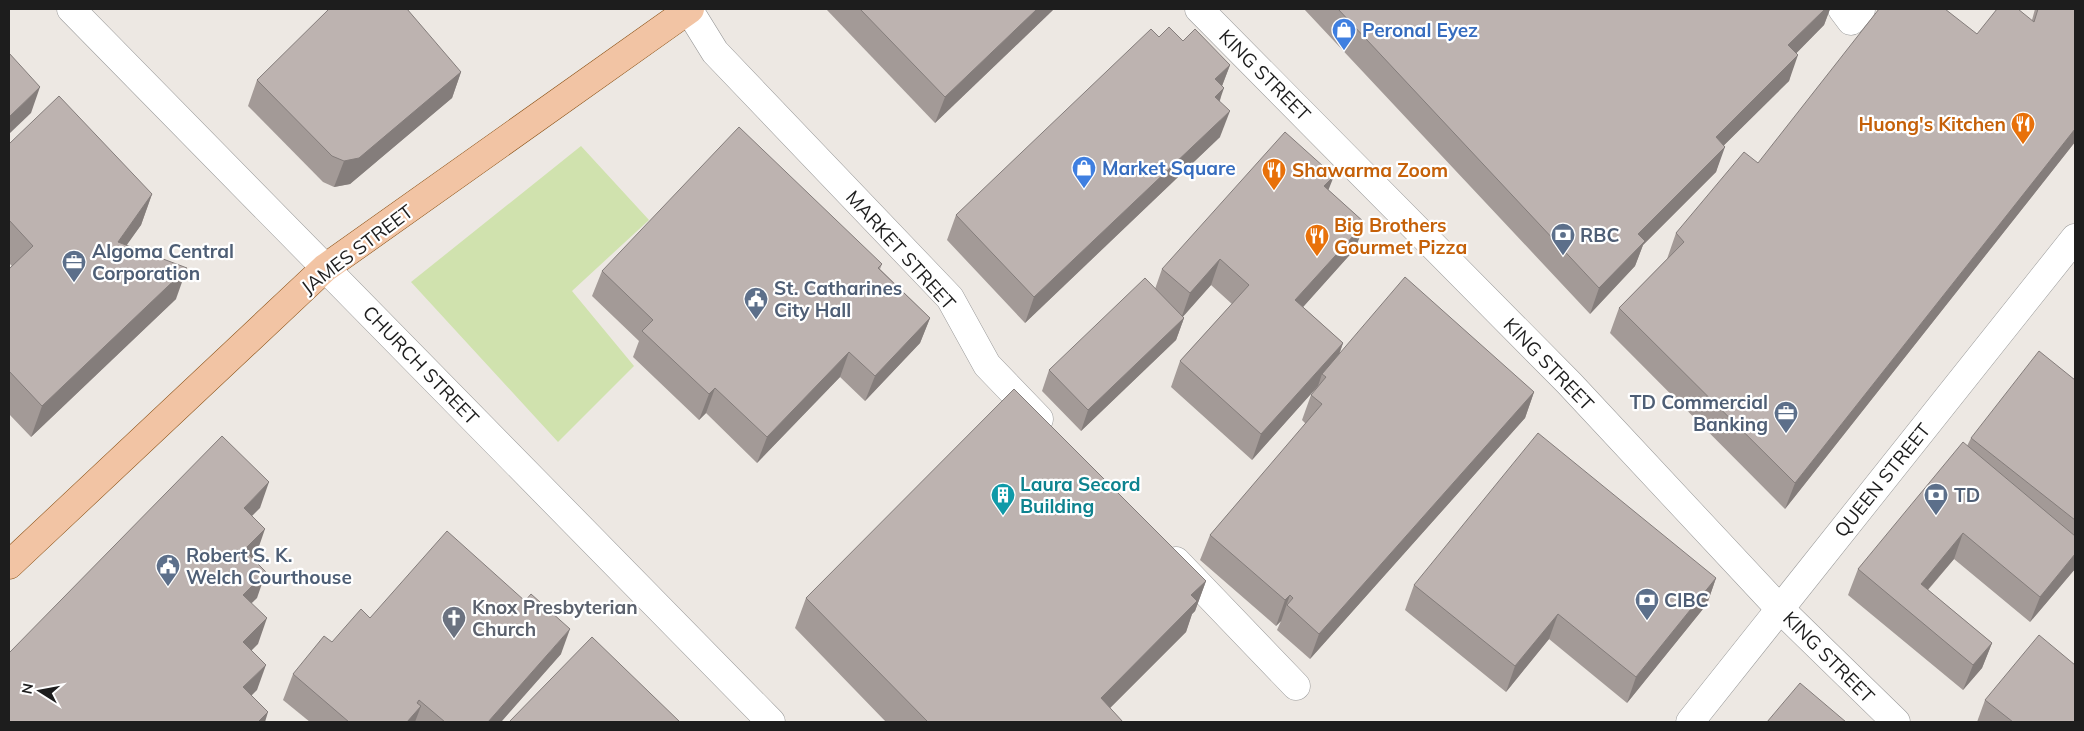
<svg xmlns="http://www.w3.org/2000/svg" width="2084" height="731" font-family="Mulish,sans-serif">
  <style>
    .grass { fill: #d0e2ae }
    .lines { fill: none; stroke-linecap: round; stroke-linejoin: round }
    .minor-casing { stroke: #9a9a9a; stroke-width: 29 }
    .major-casing { stroke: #864c0f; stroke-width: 29 }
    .minor { stroke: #fff; stroke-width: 28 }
    .major { stroke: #f2c4a4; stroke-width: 28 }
    .wall { fill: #a39a97 }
    .shaded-wall { fill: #847d7b }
    .building { fill: #bdb3b0; stroke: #847d7b }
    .labels { text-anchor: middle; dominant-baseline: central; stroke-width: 4.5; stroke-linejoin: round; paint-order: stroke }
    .shop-label { font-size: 19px; font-weight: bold; fill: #366cbe; stroke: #fff; text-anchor: start }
    .street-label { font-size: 19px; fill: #1d1d1d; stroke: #fff }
    .food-label { font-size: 19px; font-weight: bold; fill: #c56008; stroke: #fff; text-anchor: start }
    .service-label { font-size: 19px; font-weight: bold; fill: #4e5e75; stroke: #fff; text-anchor: start }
    .culture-label { font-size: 19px; font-weight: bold; fill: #0d838f; stroke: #fff; text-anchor: start }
    .worship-label { font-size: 19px; font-weight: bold; fill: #5b616d; stroke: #fff; text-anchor: start }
  </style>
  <rect width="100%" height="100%" fill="#ede8e3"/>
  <path class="grass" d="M581,146L649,220L572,291L634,366L558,442L411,282Z"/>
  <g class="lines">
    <defs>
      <g id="minor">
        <path d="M71,9L771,722"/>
        <path d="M1199,9L1569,383L1779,608L1896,722"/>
        <path d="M1842,9L1851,21L1861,9"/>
        <path d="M689,10L715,52L950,298L987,365L1039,419"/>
        <path d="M1176,561L1296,686"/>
        <path d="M1690,722L2075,238"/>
      </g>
      <path id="major" d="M9,565L325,268L690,9"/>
    </defs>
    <use href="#minor" class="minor-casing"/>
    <use href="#major" class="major-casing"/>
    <use href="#minor" class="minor"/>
    <use href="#major" class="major"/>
  </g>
  <g class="wall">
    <path d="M826,9H1054L935,123Z"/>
    <path d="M1304,9H1830L1824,25L1796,53L1789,81L1724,145L1716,172L1643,245L1635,266L1590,314Z"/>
    <path d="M2035,9H2075V142L1785,509L1610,333L1619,308L1667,259L1676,233L1758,163L1977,34L2032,20Z"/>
    <path d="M1159,37L1183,41L1230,65L1222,86L1220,101V137L1025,323L947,240L956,215Z"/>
    <path d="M461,72L452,98L350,184L334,187L323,182L248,106L257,80Z"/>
    <path d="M9,144L152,194L141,225L126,245L176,299L31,437L9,414V269L12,266L9,263Z"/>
    <path d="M1328,190L1365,223L1355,249L1303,307L1343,343L1339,355L1534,392L1525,418L1310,659L1277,630L1281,621L1276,626L1200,560L1210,535L1306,424L1302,420L1311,395L1318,386L1252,460L1171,387L1180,361L1232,304L1211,285L1182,317L1184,318L1176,340L1081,431L1042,391L1049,370L1155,289L1162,269Z"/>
    <path d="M882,264L880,269L930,318L920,343L865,401L840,377L757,463L706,413L699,420L633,357L639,341L592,296L602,271Z"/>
    <path d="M2075,380V569L2030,622L1954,559L1928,590L1992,643L1982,668L1963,690L1848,595L1858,569L1967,446L1971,438Z"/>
    <path d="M1716,578L1707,604L1627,703L1549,639L1506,692L1405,610L1414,585Z"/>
    <path d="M1206,581L1195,611L1192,614L1186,632L1110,708L1123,722H886L795,628L806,598Z"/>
    <path d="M370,618L561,654L501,722H310L283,700L293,674Z"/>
    <path d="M1985,700L2075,722H1977Z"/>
  </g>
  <g class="shaded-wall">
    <path d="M1037,9H1054L935,123L945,97Z"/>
    <path d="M1825,9H1830L1824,25L1779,71L1788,45Z"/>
    <path d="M1798,55L1789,81L1706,163L1716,137Z"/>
    <path d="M1230,65L1220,91L1215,79Z"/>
    <path d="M461,72L452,98L350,184L334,187L344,161Z"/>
    <path d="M40,87L31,113L9,134V117Z"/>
    <path d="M1224,88L1215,114V97Z"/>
    <path d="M1230,111L1220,137L1025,323L1034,297Z"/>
    <path d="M2075,129V142L1785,509L1795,483Z"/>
    <path d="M1725,147L1716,172L1643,245L1635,266L1590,314L1599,288L1638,234Z"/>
    <path d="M1334,176L1324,201V186Z"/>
    <path d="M152,194L141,225L107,273L118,242Z"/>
    <path d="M1365,223L1355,249L1286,326L1295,300Z"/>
    <path d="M1220,259L1211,285L1181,319L1190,293Z"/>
    <path d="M187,268L176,299L31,437L42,406Z"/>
    <path d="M930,318L920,343L865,401L875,376Z"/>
    <path d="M1184,318L1176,340L1081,431L1088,410Z"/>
    <path d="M1343,343L1334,368L1322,374L1318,386L1252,460L1261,434Z"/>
    <path d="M849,352L840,377L757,463L767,437Z"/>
    <path d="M715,388L706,413L699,420L709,394Z"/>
    <path d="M1534,392L1525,418L1310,659L1319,634Z"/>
    <path d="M269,482L260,508L235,533L244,508Z"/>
    <path d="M265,529L256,555L235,576L244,550Z"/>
    <path d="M1963,533L1954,559L1911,609L1921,584Z"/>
    <path d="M2075,554V569L2030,622L2040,597Z"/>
    <path d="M266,572L257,598L233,621L243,595Z"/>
    <path d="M1716,578L1707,604L1627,703L1636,677Z"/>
    <path d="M1206,581L1195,611L1192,614L1186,632L1096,722L1101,698L1191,595Z"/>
    <path d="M1290,595L1281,621L1276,626L1285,600Z"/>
    <path d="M1558,614L1549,639L1506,692L1515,666Z"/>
    <path d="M267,618L258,644L234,668L243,642Z"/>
    <path d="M570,629L561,654L501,722H488Z"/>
    <path d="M1992,643L1982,668L1963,690L1973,665Z"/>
    <path d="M266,665L257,690L234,713L243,687Z"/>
    <path d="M419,700L414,714L421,706L415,722H407Z"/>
    <path d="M268,712L265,722H258Z"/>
  </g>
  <g class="building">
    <path d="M329,9H407L461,72L359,158L344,161L332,156L257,80Z"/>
    <path d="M860,9H1037L945,97Z"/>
    <path d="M1338,9H1825L1788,45L1798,55L1716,137L1725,147L1638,234L1645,241L1599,288Z"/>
    <path d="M1879,9H1945L1977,34L1997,9H2018L2034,22L2038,9H2075V129L1795,483L1619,308L1684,242L1676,233L1744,152L1758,163Z"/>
    <path d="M1169,27L1183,41L1195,29L1230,65L1215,79L1224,88L1215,97L1230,111L1034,297L956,215L1151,29L1159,37Z"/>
    <path d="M9,53L40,87L9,117Z"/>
    <path d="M59,96L152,194L118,242L187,268L42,406L9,371V269L33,246L9,220V144Z"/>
    <path d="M739,127L882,264L878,268L930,318L875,376L849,352L767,437L715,388L709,394L642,331L653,320L602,271Z"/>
    <path d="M1285,132L1334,176L1324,186L1365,223L1295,300L1343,343L1261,434L1180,361L1249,285L1220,259L1190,293L1162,269Z"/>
    <path d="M1405,277L1534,392L1319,634L1287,605L1293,598L1290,595L1285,600L1210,535L1322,404L1311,395L1326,377L1322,374Z"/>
    <path d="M1145,278L1184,318L1088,410L1049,370Z"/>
    <path d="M2039,351L2075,380V520L1971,438Z"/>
    <path d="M1014,389L1206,581L1191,595L1197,601L1101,698L1123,722H928L806,598Z"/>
    <path d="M1538,433L1716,578L1636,677L1558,614L1515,666L1414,585Z"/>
    <path d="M222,436L269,482L244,508L265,529L244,550L266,572L243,595L267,618L243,642L266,665L243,687L268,712L258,722H9V653Z"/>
    <path d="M1963,442L2075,536V554L2040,597L1963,533L1921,584L1992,643L1973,665L1858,569Z"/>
    <path d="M447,531L525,601L531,594L570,629L488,722H445L419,700L417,703L421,706L407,722H349L293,674L324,636L332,642L361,609L370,618Z"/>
    <path d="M2039,635L2075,665V722H2013L1985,700Z"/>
    <path d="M592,637L680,722H509Z"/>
    <path d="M1800,683L1846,722H1767Z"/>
  </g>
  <defs>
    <symbol id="shop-pin" viewBox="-11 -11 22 30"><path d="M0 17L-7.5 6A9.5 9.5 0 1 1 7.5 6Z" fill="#3f7fe0" stroke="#fff"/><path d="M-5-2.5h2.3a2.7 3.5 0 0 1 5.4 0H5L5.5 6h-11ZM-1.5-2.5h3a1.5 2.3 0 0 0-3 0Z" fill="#fff"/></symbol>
    <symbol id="restaurant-pin" viewBox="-11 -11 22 30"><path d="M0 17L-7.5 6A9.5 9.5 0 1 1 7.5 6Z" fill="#e8710a" stroke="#fff"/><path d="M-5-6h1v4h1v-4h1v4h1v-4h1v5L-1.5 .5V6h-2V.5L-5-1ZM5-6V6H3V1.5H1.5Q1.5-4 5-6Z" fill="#fff"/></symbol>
    <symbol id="bank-pin" viewBox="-11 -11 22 30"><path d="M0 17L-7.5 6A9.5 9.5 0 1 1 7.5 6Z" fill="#5c6f8a" stroke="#fff"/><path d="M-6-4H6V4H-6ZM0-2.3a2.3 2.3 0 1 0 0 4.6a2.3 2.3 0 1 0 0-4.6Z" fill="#fff"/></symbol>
    <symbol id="office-pin" viewBox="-11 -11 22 30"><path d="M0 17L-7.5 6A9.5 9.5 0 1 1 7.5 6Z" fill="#5c6f8a" stroke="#fff"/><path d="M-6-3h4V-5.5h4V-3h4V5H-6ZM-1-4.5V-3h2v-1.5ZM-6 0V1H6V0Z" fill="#fff"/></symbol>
    <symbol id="civic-pin" viewBox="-11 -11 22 30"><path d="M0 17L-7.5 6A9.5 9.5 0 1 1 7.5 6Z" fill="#5c6f8a" stroke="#fff"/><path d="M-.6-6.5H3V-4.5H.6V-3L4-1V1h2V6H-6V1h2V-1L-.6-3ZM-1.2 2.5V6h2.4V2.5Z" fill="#fff"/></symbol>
    <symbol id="building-pin" viewBox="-11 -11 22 30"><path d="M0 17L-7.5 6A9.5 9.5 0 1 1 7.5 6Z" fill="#0f9aa8" stroke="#fff"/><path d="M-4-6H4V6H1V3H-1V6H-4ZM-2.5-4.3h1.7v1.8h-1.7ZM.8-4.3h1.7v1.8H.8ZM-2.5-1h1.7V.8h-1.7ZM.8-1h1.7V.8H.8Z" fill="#fff"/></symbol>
    <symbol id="church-pin" viewBox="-11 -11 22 30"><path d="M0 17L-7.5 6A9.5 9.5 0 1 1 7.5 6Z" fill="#6b7280" stroke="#fff"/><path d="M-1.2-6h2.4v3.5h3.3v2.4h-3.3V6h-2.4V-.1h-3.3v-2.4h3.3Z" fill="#fff"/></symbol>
  </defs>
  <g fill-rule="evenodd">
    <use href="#shop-pin" x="1330" y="16" width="28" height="38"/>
    <use href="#restaurant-pin" x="2009" y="110" width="28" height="38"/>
    <use href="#shop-pin" x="1070" y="154" width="28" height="38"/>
    <use href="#restaurant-pin" x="1260" y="156" width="28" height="38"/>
    <use href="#bank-pin" x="1549" y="221" width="28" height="38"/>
    <use href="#restaurant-pin" x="1303" y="222" width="28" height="38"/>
    <use href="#office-pin" x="60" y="248" width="28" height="38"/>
    <use href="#civic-pin" x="742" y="285" width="28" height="38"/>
    <use href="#office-pin" x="1772" y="399" width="28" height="38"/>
    <use href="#building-pin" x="989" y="481" width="28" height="38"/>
    <use href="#bank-pin" x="1922" y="481" width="28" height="38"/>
    <use href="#civic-pin" x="154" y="552" width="28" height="38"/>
    <use href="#bank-pin" x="1633" y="586" width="28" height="38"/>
    <use href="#church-pin" x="440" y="604" width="28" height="38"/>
  </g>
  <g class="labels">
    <g class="shop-label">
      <text x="1362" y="30">Peronal Eyez</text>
      <text x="1102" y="168">Market Square</text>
    </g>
    <g class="street-label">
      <text transform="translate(1265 75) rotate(45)">KING STREET</text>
      <text transform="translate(357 249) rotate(-37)">JAMES STREET</text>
      <text transform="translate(901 250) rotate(48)">MARKET STREET</text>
      <text transform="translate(1549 364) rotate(46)">KING STREET</text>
      <text transform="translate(421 365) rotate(46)">CHURCH STREET</text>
      <text transform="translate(1882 480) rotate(-51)">QUEEN STREET</text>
      <text transform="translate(1829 657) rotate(45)">KING STREET</text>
    </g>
    <g class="food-label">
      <text x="2006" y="124" text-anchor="end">Huong's Kitchen</text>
      <text x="1292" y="170">Shawarma Zoom</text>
      <text x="1334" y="225">Big Brothers<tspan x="1334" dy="22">Gourmet Pizza</tspan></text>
    </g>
    <g class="service-label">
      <text x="1580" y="235">RBC</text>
      <text x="92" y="251">Algoma Central<tspan x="92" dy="22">Corporation</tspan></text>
      <text x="774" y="288">St. Catharines<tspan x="774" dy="22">City Hall</tspan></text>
      <text x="1768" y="402" text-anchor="end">TD Commercial<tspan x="1768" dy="22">Banking</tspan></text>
      <text x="1954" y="495">TD</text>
      <text x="186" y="555">Robert S. K.<tspan x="186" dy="22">Welch Courthouse</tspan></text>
      <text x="1664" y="600">CIBC</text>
    </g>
    <g class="culture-label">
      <text x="1020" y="484">Laura Secord<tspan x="1020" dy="22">Building</tspan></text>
    </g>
    <g class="worship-label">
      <text x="472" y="607">Knox Presbyterian<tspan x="472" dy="22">Church</tspan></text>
    </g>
  </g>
  <rect width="2084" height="731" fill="none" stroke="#1d1d1d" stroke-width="20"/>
  <g transform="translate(40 691) rotate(281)" stroke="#ffffff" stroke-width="4" paint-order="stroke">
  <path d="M0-4L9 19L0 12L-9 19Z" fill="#1d1d1d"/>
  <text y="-8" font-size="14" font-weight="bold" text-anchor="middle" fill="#1d1d1d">N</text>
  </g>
</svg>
